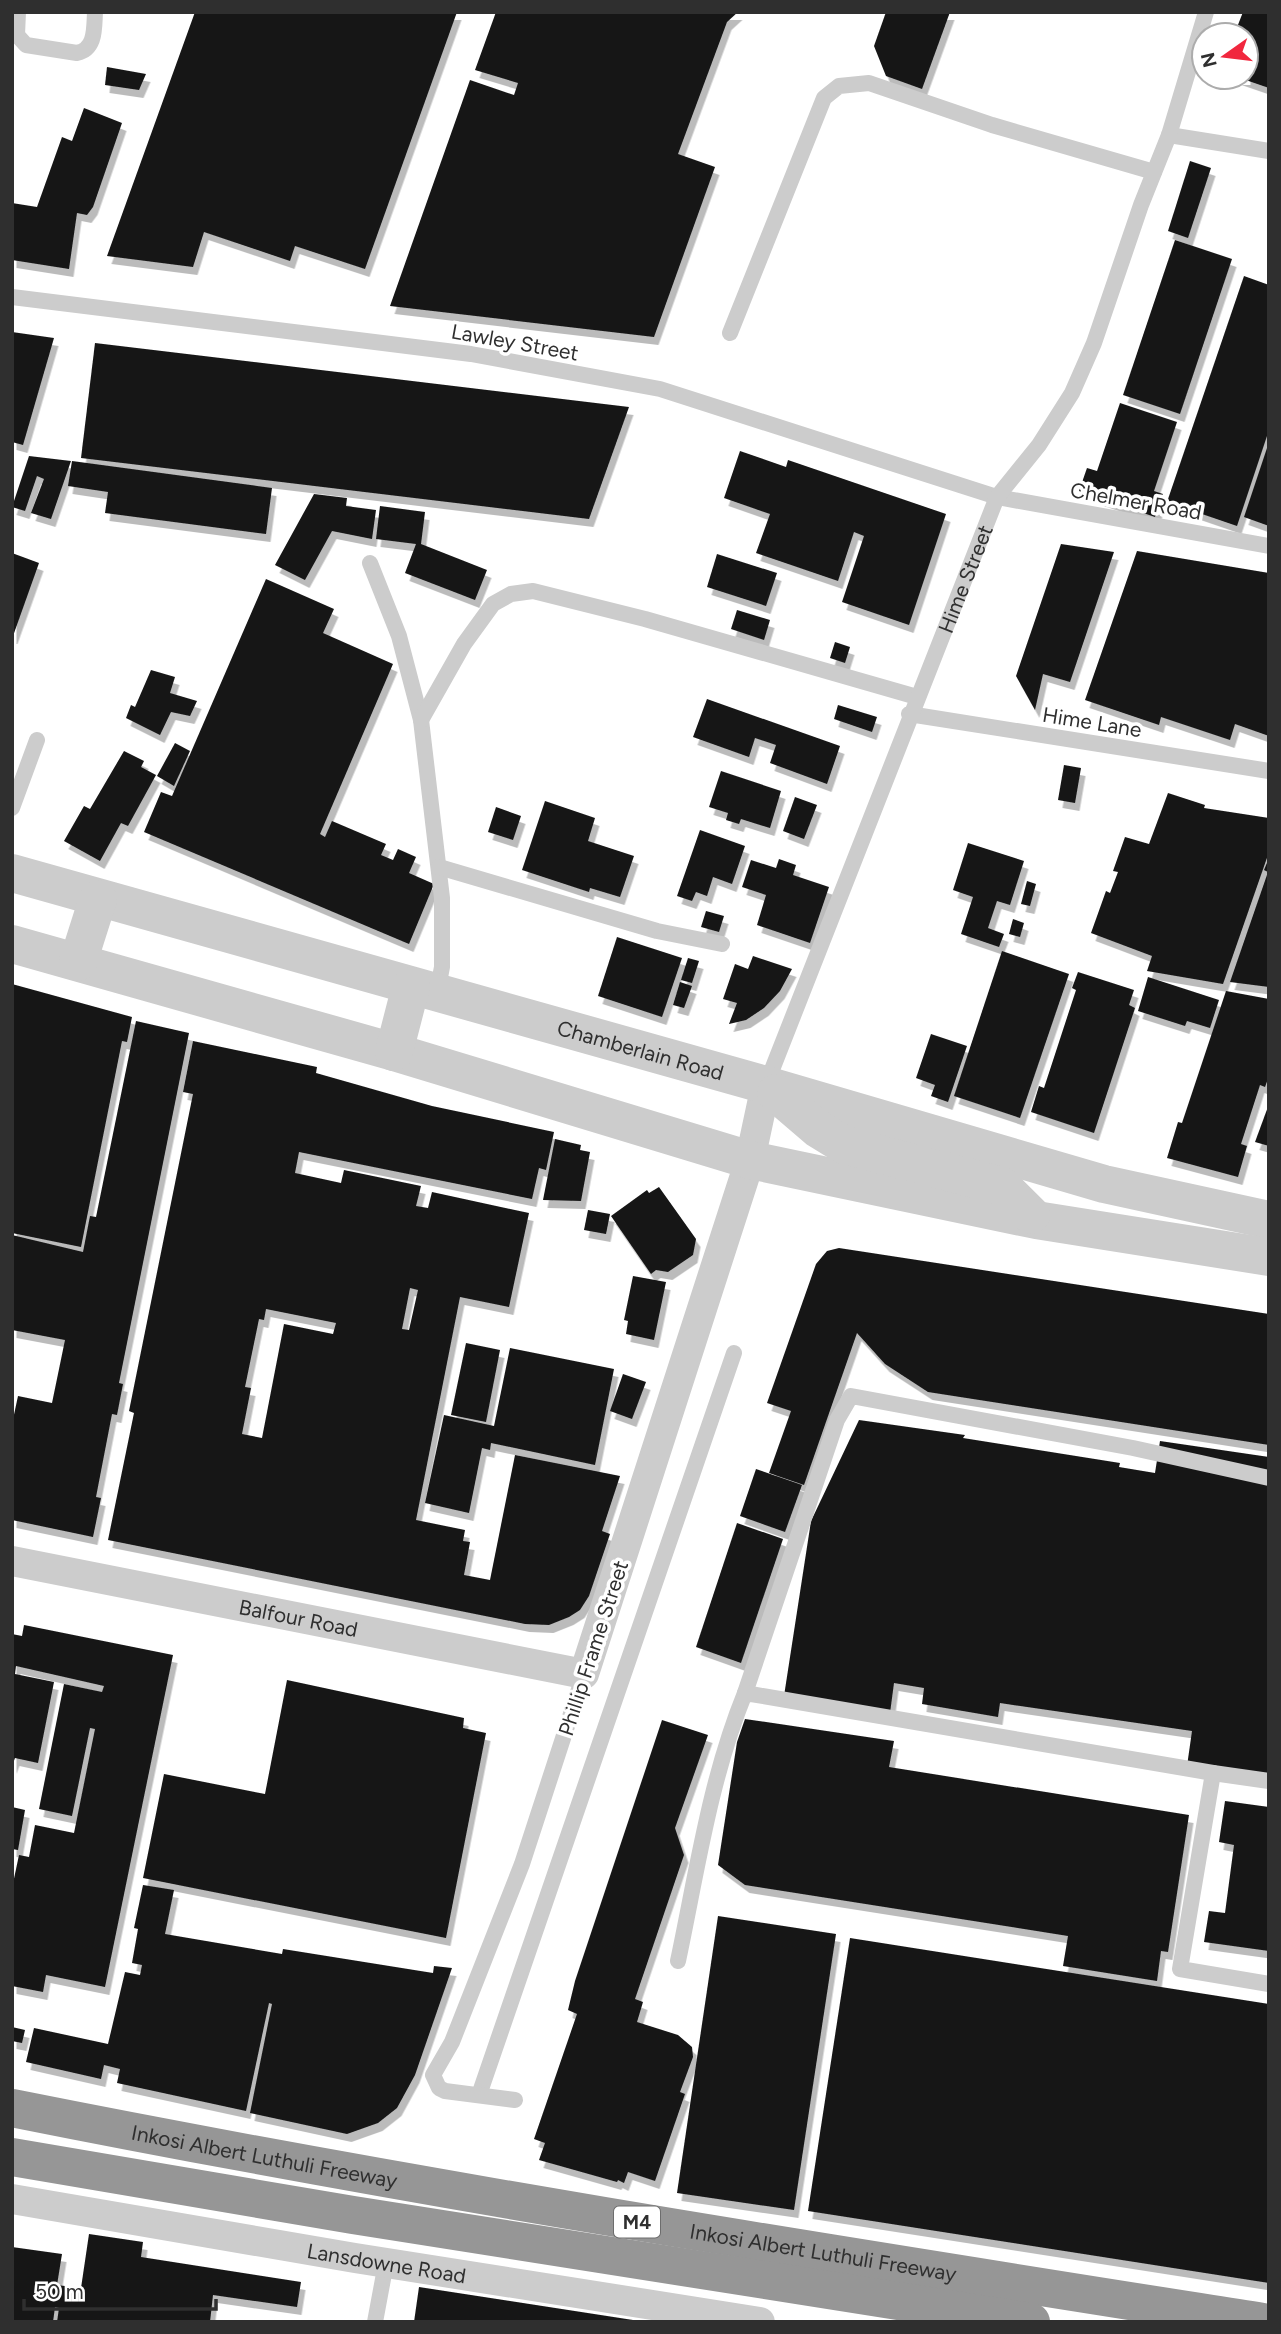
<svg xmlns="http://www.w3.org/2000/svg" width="1281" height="2334" font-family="Figtree,sans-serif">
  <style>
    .building { fill: #161616; fill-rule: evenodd; filter: url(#shadow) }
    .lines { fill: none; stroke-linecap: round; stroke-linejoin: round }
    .service { stroke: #ccc; stroke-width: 16 }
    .minor { stroke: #ccc; stroke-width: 30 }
    .tertiary { stroke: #ccc; stroke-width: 38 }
    .motorway { stroke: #969696; stroke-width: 38 }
    .labels { text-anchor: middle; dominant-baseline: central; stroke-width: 7; stroke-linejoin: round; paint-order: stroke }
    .shield { fill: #fff; stroke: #6d6d6d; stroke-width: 2 }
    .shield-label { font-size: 19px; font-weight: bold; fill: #2f2f2f }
    .street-label { font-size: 21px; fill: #2f2f2f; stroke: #fff }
  </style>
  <defs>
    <filter id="shadow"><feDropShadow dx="4.5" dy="8" stdDeviation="0" flood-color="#0004"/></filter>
  </defs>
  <rect width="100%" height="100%" fill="#fff"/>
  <g class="building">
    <path d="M195,12H457L365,269L295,246L290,261L204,232L193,267L107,256Z"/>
    <path d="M496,12H738L727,22L678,154L715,167L654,337L390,306L470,80L514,95L518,83L475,70Z"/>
    <path d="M886,12H950L922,89L886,76L874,46Z"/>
    <path d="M1243,12H1269V88L1237,77H1246V35H1234Z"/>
    <path d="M107,67L146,74L139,90L105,85Z"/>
    <path d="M84,108L122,123L93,207L87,215L77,213L69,269L12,260V203L37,207L62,137L72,141Z"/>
    <path d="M1190,161L1211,168L1188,238L1168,231Z"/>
    <path d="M1175,240L1232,259L1180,414L1123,395Z"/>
    <path d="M1244,276L1269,285V430L1237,526L1167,502Z"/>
    <path d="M12,332L54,338L23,445L12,442Z"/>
    <path d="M95,343L629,407L589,519L81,458Z"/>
    <path d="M1120,403L1177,422L1154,491L1163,494L1155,517L1079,491L1087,468L1097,471Z"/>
    <path d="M1268,445H1269V526L1244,517Z"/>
    <path d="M740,451L786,467L788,460L946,514L909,625L842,602L864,536L854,532L838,581L756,553L770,514L724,498Z"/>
    <path d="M29,456L71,461L51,519L31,513L44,479L37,476L25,511L12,507Z"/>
    <path d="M72,461L272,488L266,534L105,513L108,492L68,486Z"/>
    <path d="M314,494L347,498L346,506L376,510L372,539L332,531L305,580L275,565Z"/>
    <path d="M380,506L425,512L421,544L487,570L475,600L405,573L416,544L376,539Z"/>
    <path d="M1061,544L1114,552L1070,682L1043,674L1035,710L1016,676Z"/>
    <path d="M1137,551L1269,573V736L1235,724L1230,740L1161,717L1159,725L1085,700Z"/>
    <path d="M12,553L39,563L13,636H12Z"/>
    <path d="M717,554L777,573L766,606L707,587Z"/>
    <path d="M266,579L334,609L323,633L393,664L320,834L325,837L332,821L386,844L381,855L393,860L398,849L416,857L409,873L434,884L409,944L144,832L161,792L172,796Z"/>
    <path d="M737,610L770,620L764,640L731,629Z"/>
    <path d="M835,642L850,647L845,663L830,658Z"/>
    <path d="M151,670L175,677L170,693L197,701L190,716L171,712L160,735L126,718L131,705L135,707Z"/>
    <path d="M707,699L840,746L827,784L770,763L776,745L755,738L749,757L693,737Z"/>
    <path d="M838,705L877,717L872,732L834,719Z"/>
    <path d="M175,743L190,751L174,786L157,776Z"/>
    <path d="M124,751L144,761L141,767L156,775L128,826L121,823L100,861L64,841L84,806L90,809Z"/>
    <path d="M1064,765L1081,768L1075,803L1058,800Z"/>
    <path d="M721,771L781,791L770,828L741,819L739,824L726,820L728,813L709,807Z"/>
    <path d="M1168,793L1205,805L1204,808L1269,818V852L1223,984L1147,971L1152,956L1091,933L1106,891L1110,893L1118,872L1113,871L1125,837L1149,844Z"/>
    <path d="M795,797L817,805L804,839L783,831Z"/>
    <path d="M545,801L595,818L588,841L634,856L620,897L590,888L589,892L522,870Z"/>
    <path d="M496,807L521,816L513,840L488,832Z"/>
    <path d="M700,830L745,846L732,884L713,877L707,896L696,892L692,901L677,896Z"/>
    <path d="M968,843L1024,861L1010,905L997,901L988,928L1004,934L999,947L961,934L973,897L953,890Z"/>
    <path d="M1269,858V987L1230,982L1268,872L1264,870Z"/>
    <path d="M779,859L796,865L793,875L829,887L810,943L757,925L766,895L742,887L751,860L776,868Z"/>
    <path d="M1027,881L1036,884L1030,906L1021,904Z"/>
    <path d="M706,911L724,916L719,932L701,927Z"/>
    <path d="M1013,919L1024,923L1020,937L1009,934Z"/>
    <path d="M617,937L682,958L662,1017L598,996Z"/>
    <path d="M1002,951L1069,974L1020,1118L954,1096Z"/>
    <path d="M753,956L792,969L780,991L764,1008L746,1020L729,1024L737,1003L723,999L735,964L748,969Z"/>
    <path d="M688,958L699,961L692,983L681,980Z"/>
    <path d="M1078,972L1134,990L1129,1005L1135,1008L1094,1133L1031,1112L1039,1086L1044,1088L1076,990L1072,988Z"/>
    <path d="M1148,977L1219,1000L1210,1028L1187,1021L1185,1026L1138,1011Z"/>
    <path d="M680,982L692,986L684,1008L673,1005Z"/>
    <path d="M12,984L132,1017L127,1042L122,1041L81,1247L12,1233Z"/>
    <path d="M1226,991L1269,999V1076L1265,1087L1260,1085L1241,1144L1247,1146L1238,1177L1167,1158L1178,1122L1182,1123Z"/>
    <path d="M136,1021L189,1033L119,1383L123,1384L117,1415L112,1414L96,1497L101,1498L93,1537L12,1520V1424L18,1396L52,1403L65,1340L12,1330V1235L83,1252L90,1216L96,1217Z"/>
    <path d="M931,1034L967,1046L948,1102L931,1096L935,1085L916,1078Z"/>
    <path d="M193,1041L317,1067L316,1073L432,1106L554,1132L546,1170L539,1168L532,1199L299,1152L295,1173L341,1183L344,1170L421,1186L416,1206L428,1208L432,1192L529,1213L509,1307L460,1297L416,1520L465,1530L463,1541L470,1542L464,1575L490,1580L515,1455L620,1476L602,1531L610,1534L589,1596L580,1610L569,1617L549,1625L525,1624L108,1540L134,1413L129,1411L193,1094L183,1092ZM410,1288L418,1290L409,1330L402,1329ZM266,1309L336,1323L333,1334L284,1324L262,1438L242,1434L251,1388L245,1387L259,1319L264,1320Z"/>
    <path d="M1269,1104V1146L1255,1142Z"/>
    <path d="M555,1139L581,1145L580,1150L590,1152L581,1201L543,1200Z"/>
    <path d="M659,1187L696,1239L693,1255L668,1272L656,1270L651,1274L611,1216L647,1190L649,1193Z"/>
    <path d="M588,1210L610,1214L606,1234L584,1230Z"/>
    <path d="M839,1248L1269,1314V1445L928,1392L885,1364L857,1333L804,1485L769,1473L791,1411L767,1403L816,1264L827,1251Z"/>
    <path d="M633,1276L666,1282L654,1340L626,1334L628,1321L624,1320Z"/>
    <path d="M466,1343L500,1350L486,1422L451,1415Z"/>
    <path d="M510,1348L614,1369L595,1465L491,1443L490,1450L482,1448L469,1513L425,1503L444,1415L494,1426Z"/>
    <path d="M623,1374L646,1382L632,1419L610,1411Z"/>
    <path d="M859,1420L965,1435L963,1438L1120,1463L1119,1467L1155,1473L1160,1441L1269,1457V1779L1187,1766L1192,1731L1000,1703L998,1717L922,1704L924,1688L894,1683L890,1713L784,1696L811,1521Z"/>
    <path d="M756,1469L802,1485L785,1532L740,1516Z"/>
    <path d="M737,1523L783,1539L741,1663L696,1647Z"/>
    <path d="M24,1625L173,1655L105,1987L46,1975L43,1992L12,1986V1888L19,1855L29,1857L35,1825L74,1833L95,1729L90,1728L72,1816L39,1809L64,1684L102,1692L104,1686L16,1666L15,1674L54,1682L38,1763L15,1758L12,1766V1634L22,1636Z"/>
    <path d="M287,1680L464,1718L463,1728L486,1733L446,1938L143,1878L164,1774L265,1794Z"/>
    <path d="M745,1719L894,1741L889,1767L1189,1815L1168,1952L1161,1951L1157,1981L1063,1966L1068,1936L745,1885L718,1865L737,1742Z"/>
    <path d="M662,1720L708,1735L675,1828L684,1855L635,1999L643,2002L637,2022L678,2035L692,2047L693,2057L680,2092L685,2094L655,2181L628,2172L624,2183L618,2180L617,2182L539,2160L545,2143L534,2139L577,2014L568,2010L575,1981Z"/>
    <path d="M1225,1801L1269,1807V1951L1204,1942L1209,1911L1225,1913L1234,1845L1219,1842Z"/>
    <path d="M12,1807L25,1810L18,1850L12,1849Z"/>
    <path d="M143,1885L174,1890L165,1934L282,1954L283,1949L433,1973L434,1966L452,1968L415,2075L397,2108L378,2123L347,2134L250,2113L272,2004L269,2003L246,2111L117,2083L120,2069L104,2065L101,2079L26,2062L34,2028L108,2044L125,1972L140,1975L142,1965L132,1963L138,1929L134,1928Z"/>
    <path d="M718,1916L836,1934L794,2210L677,2193Z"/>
    <path d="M850,1938L1269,2004V2283L808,2211Z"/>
    <path d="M12,2027L25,2030L22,2043L12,2041Z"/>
    <path d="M89,2234L143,2242L141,2257L301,2282L297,2307L213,2295L210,2322H57L59,2308L55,2307L53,2322H12V2247L62,2254L57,2285L81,2288Z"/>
    <path d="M419,2287L633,2320L632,2322H414Z"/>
  </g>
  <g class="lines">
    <g class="service">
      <path d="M18,12L17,35L26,45L77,53C96,49 94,28 95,12"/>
      <path d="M1169,135L1269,151"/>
      <path d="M12,297L471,354L660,389L997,497L1269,546"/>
      <path d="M730,333L824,98L839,86L869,83L992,125L1154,172"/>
      <path d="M370,563L399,636L421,720L442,898V967L437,993"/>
      <path d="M909,714L1269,771"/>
      <path d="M421,720L464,644L493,604L511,594L533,591L645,619L917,697"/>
      <path d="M12,808L37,740"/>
      <path d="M439,867L657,931L722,944"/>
      <path id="s1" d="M766,1085L997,497L1039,445L1072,393L1094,343L1141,205L1169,135L1206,12"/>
      <path d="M745,1693L837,1420L851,1396L1133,1448L1269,1478"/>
      <path d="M1213,1773L1269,1781"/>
      <path d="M678,1961C697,1871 710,1779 745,1693L1213,1773L1180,1969L1269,1984"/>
      <path d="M479,2095L734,1353"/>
      <path d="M515,2100L445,2091L439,2088L433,2075L452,2042L522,1864L584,1674"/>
      <path d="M375,2322L386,2263"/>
    </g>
    <g class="minor">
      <path id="s2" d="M12,1561L584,1674L750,1160L766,1085"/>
      <path id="s3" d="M12,2199L355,2258L760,2322"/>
    </g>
    <g class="tertiary">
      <path id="s4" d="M12,873L766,1085L1104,1184L1269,1220"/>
      <path d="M12,944L394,1052L750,1160L1036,1220L1269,1257"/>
      <path d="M78,962L98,899"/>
      <path d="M394,1052L411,986"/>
      <path d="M776,1093L818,1129L844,1145L1002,1186L1031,1215"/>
    </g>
    <g class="motorway">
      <path id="s5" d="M12,2108C427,2191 845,2256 1263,2322"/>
      <path d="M12,2157L353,2215L1031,2322"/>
    </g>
  </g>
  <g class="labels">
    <rect class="shield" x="614" y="2206.5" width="46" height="31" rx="5"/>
    <g class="shield-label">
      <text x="637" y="2222">M4</text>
    </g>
    <g class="street-label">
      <text transform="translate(515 342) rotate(10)">Lawley Street</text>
      <text transform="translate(1136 501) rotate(10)">Chelmer Road</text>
      <text stroke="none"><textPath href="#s1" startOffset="544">Hime Street</textPath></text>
      <text transform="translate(1092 722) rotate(9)">Hime Lane</text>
      <text stroke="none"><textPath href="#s4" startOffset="653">Chamberlain Road</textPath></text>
      <text stroke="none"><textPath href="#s2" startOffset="292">Balfour Road</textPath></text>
      <text transform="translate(593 1648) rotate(-72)">Phillip Frame Street</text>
      <text stroke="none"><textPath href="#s5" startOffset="257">Inkosi Albert Luthuli Freeway</textPath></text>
      <text stroke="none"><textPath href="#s5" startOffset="824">Inkosi Albert Luthuli Freeway</textPath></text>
      <text stroke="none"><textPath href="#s3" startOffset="380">Lansdowne Road</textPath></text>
    </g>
  </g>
  <rect width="1281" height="2334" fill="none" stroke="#2f2f2f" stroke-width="28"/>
  <g transform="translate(1225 56) rotate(256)"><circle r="33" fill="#ffffff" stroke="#acacac" stroke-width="2"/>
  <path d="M0-5L12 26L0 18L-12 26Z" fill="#f1273e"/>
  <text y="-10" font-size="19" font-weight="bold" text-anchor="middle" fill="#2f2f2f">N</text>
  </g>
  <path d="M24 2299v10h192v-10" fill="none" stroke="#2f2f2f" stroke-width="3.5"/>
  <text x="35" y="2299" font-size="21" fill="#2f2f2f" stroke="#ffffff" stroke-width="5" paint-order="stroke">50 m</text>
</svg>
